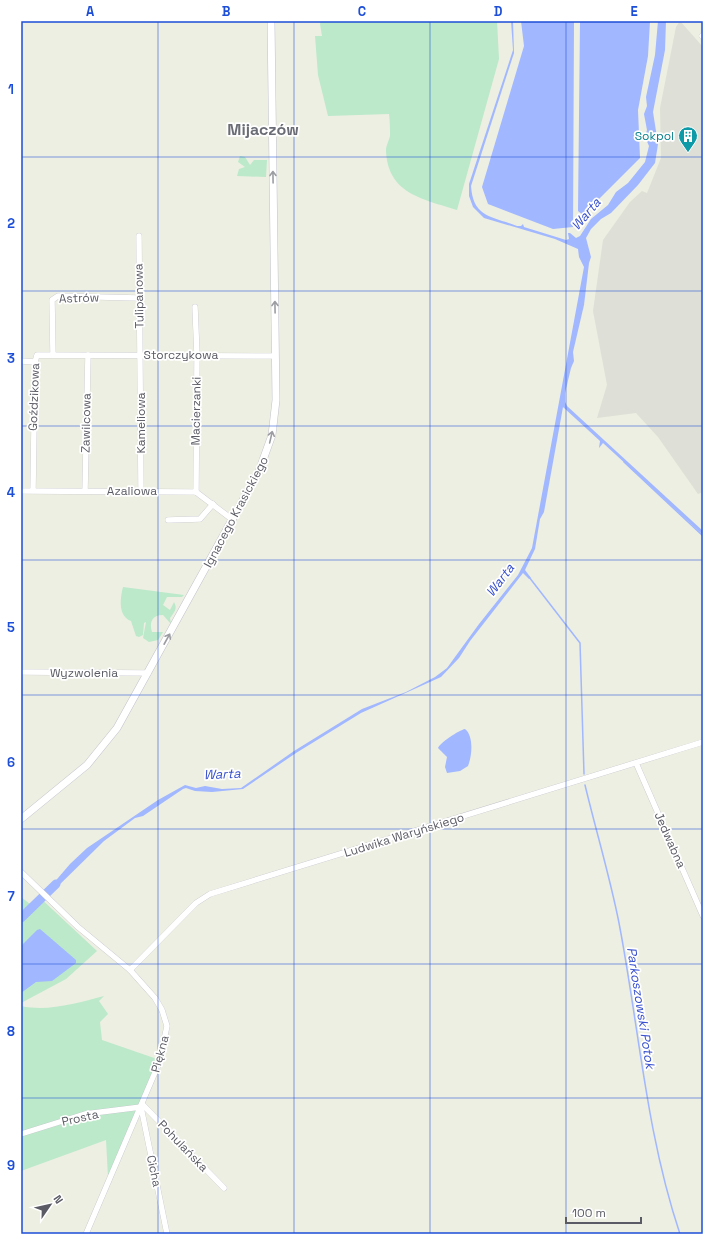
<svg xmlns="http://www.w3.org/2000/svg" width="724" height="1255" font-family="'Space Grotesk',sans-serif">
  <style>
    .industrial { fill: #dedfd6 }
    .green { fill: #bbe9ca }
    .water { fill: #a1b7ff }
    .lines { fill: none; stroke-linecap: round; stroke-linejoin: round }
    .stream { stroke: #a1b7ff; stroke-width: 1.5 }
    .river { stroke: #a1b7ff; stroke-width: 9 }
    .street-casing { stroke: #bfbfc7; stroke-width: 6 }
    .secondary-casing { stroke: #c1c2cc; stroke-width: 8 }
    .street { stroke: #fff; stroke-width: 5.5 }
    .secondary { stroke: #fff; stroke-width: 7 }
    .oneway { stroke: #9c9da2 }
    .grid { fill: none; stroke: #1d4ed8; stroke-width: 1; stroke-opacity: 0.55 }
    .labels { text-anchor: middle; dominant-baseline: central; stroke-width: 3.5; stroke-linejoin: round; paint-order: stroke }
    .culture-label { font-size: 12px; fill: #0d838f; stroke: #fff; text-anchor: end }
    .street-label { font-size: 12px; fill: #5a5b64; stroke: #fff }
    .water-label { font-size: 13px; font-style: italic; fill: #3850ce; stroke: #fff }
    .district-label { font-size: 16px; font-weight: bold; fill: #6b6d76; stroke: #fff }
    .neatline { fill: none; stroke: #1d4ed8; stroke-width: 1.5 }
    .grid-label { font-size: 13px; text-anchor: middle; font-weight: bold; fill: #1d4ed8 }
  </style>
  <rect width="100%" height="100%" fill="#edefe2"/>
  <path class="industrial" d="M680,21L703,47V492L698,494L658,437L636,413L597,418L607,385L593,311L603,240L630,202L642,191L647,193L661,158L660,108L676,27Z"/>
  <g class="green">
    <path d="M321,21H497L499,59L457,210C423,199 388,194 386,151C386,145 389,141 390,136C390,129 390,121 389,114L328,116L318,75L315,36H322L320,24Z"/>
    <path d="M240,156L245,157L250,165L254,160H267L266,177L237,176L239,169L245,167L238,162Z"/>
    <path d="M123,587L184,595L182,597H167L163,605L170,610L174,602C178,609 174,612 170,618L171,624L163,615C152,615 149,622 152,632H163L158,640L149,642L143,638L146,622L144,623L143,635L139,637L136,636L131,621C118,616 120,599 123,587Z"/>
    <path d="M38,896L97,951L66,979L21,1003V897L30,904Z"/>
    <path d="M104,996L99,1001L108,1014L100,1022L102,1040L157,1059L135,1117L108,1177L106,1140L21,1171V1006C48,1012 77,1003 104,996Z"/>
  </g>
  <g class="water">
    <path d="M511,21H513L514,53L471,186C473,218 492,216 517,226H521L523,224L524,227L566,240L569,239L568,233H570L576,238L580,236L591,219L608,205L616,192L628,183L645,162L649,146L645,137L647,130L644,114L647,106L646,97L655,55L658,21H666L665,50L653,112L658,144L655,163L638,185L611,213L601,219L591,229L586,238L591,257L589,263L584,305L573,352L574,361L571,368L565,393V402L567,406L703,531V535L603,443L599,448L600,441L563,407L544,512L540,519L535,549L525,570L531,578L529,579L523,573L470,641L459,658L441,677L361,713L296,753L243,789L212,792L195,791L186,788L183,789L143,816L135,818L104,841L49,895L46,892L70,864L87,848L158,800L185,785L196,788L205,786L222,789L241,788L294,751L362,709L406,692L435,677L447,668L479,624L518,575L532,548L584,267L579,257L578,249L555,239L484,218L473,207L469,196V184L513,50Z"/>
    <path d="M521,21H574L573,227L553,229L488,204L482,187L524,46Z"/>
    <path d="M580,21H650L648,56L638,110L640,158L583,215L578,211Z"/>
    <path d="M465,729C474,736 472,756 468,766L460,771L447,773L445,767L447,757L438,748C440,743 459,730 465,729Z"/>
    <path d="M40,929L76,960V963L52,981L36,982L21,993V946L37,930Z"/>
  </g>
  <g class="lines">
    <g class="stream">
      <path d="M624,462L703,536"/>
      <path d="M529,577L580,643L584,774"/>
      <path d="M585,785C596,831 610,877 619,923C639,1027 646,1133 680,1234"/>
    </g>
    <path class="river" d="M21,918L56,884"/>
    <defs>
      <g id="street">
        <path d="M702,36L703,35"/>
        <path d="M139,236L141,491"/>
        <path d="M195,307L197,355L196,492"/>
        <path d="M53,355L52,300L58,296L138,298"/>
        <path d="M21,361L35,362"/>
        <path d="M33,490L35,362L37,355L275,356"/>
        <path d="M21,491L196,492L233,520"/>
        <path d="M85,491L88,355"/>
        <path d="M168,520L200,519L213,504"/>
        <path d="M21,672L148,673"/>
        <path d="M636,763L703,916"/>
        <path d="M21,872L78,927L130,970L155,998L162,1010L167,1026L159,1063L86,1234"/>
        <path d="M130,970L196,903L210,894L703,742"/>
        <path d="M142,1104L224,1188"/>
        <path d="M21,1134L85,1114L141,1107L167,1234"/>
      </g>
      <path id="secondary" d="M21,819L87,765L117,728L259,471L272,435L276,400L271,21"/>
    </defs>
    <use href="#street" class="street-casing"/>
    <use href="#secondary" class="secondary-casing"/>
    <use href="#street" class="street"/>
    <use href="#secondary" class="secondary"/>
  </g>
  <defs><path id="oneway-shaft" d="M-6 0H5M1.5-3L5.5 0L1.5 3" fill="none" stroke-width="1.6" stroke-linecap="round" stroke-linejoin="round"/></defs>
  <g class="oneway">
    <use href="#oneway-shaft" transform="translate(273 177) rotate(-91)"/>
    <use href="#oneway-shaft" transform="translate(275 307) rotate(-91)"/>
    <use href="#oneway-shaft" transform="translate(271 437) rotate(-77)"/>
    <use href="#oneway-shaft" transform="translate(167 639) rotate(-61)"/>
  </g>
  <path class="grid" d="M158,21V1234M294,21V1234M430,21V1234M566,21V1234M21,157H703M21,291H703M21,426H703M21,560H703M21,695H703M21,829H703M21,964H703M21,1098H703"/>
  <defs>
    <symbol id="building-pin" viewBox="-11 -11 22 30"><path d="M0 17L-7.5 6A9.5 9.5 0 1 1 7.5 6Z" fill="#0f9aa8" stroke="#fff"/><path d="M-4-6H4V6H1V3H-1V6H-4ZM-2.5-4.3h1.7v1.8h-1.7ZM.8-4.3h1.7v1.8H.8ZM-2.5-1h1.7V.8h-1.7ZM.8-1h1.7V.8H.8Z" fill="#fff"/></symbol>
  </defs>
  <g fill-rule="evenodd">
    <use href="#building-pin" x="677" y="125" width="22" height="30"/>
  </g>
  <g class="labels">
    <g class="culture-label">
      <text x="674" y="136">Sokpol</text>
    </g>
    <g class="street-label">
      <text transform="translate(139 296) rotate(-91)">Tulipanowa</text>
      <text transform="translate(79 298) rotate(-2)">Astrów</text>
      <text x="181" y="355">Storczykowa</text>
      <text transform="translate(34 397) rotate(-88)">Goździkowa</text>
      <text transform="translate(196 411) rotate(-89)">Macierzanki</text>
      <text transform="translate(86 423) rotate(-89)">Zawilcowa</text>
      <text transform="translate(141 423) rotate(-90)">Kameliowa</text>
      <text x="132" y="491">Azaliowa</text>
      <text transform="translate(236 512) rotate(-62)">Ignacego Krasickiego</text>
      <text x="84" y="673">Wyzwolenia</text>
      <text transform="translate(404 835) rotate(-17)">Ludwika Waryńskiego</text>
      <text transform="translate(670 840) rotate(66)">Jedwabna</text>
      <text transform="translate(160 1054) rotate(-75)">Piękna</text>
      <text transform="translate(80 1118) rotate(-13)">Prosta</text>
      <text transform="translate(183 1146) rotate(46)">Pohulańska</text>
      <text transform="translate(154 1171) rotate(78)">Cicha</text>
    </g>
    <g class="water-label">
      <text transform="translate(586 214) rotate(-50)">Warta</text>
      <text transform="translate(500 580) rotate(-53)">Warta</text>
      <text transform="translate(222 774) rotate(-2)">Warta</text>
      <text transform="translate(641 1008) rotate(81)">Parkoszowski Potok</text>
    </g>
    <g class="district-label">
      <text x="263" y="129">Mijaczów</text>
    </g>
  </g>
  <rect width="724" height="1255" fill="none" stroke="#ffffff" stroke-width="44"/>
  <g transform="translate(50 1205) rotate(56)" stroke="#ffffff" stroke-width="3" paint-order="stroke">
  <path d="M0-3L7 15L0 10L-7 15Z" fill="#5a5b64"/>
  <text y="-6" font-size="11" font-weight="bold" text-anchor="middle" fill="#5a5b64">N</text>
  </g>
  <path d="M566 1217v6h75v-6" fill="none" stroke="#5a5b64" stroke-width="2"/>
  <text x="572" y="1217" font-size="12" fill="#5a5b64" stroke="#ffffff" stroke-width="3" paint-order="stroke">100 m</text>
  <rect x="22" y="22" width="680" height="1211" class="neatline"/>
  <g class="grid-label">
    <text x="90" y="16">A</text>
    <text x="226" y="16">B</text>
    <text x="362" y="16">C</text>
    <text x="498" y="16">D</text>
    <text x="634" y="16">E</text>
    <text x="11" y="94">1</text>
    <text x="11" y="228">2</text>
    <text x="11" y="363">3</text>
    <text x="11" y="497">4</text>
    <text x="11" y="632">5</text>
    <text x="11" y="767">6</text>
    <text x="11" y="901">7</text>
    <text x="11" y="1036">8</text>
    <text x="11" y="1170">9</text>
  </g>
</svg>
